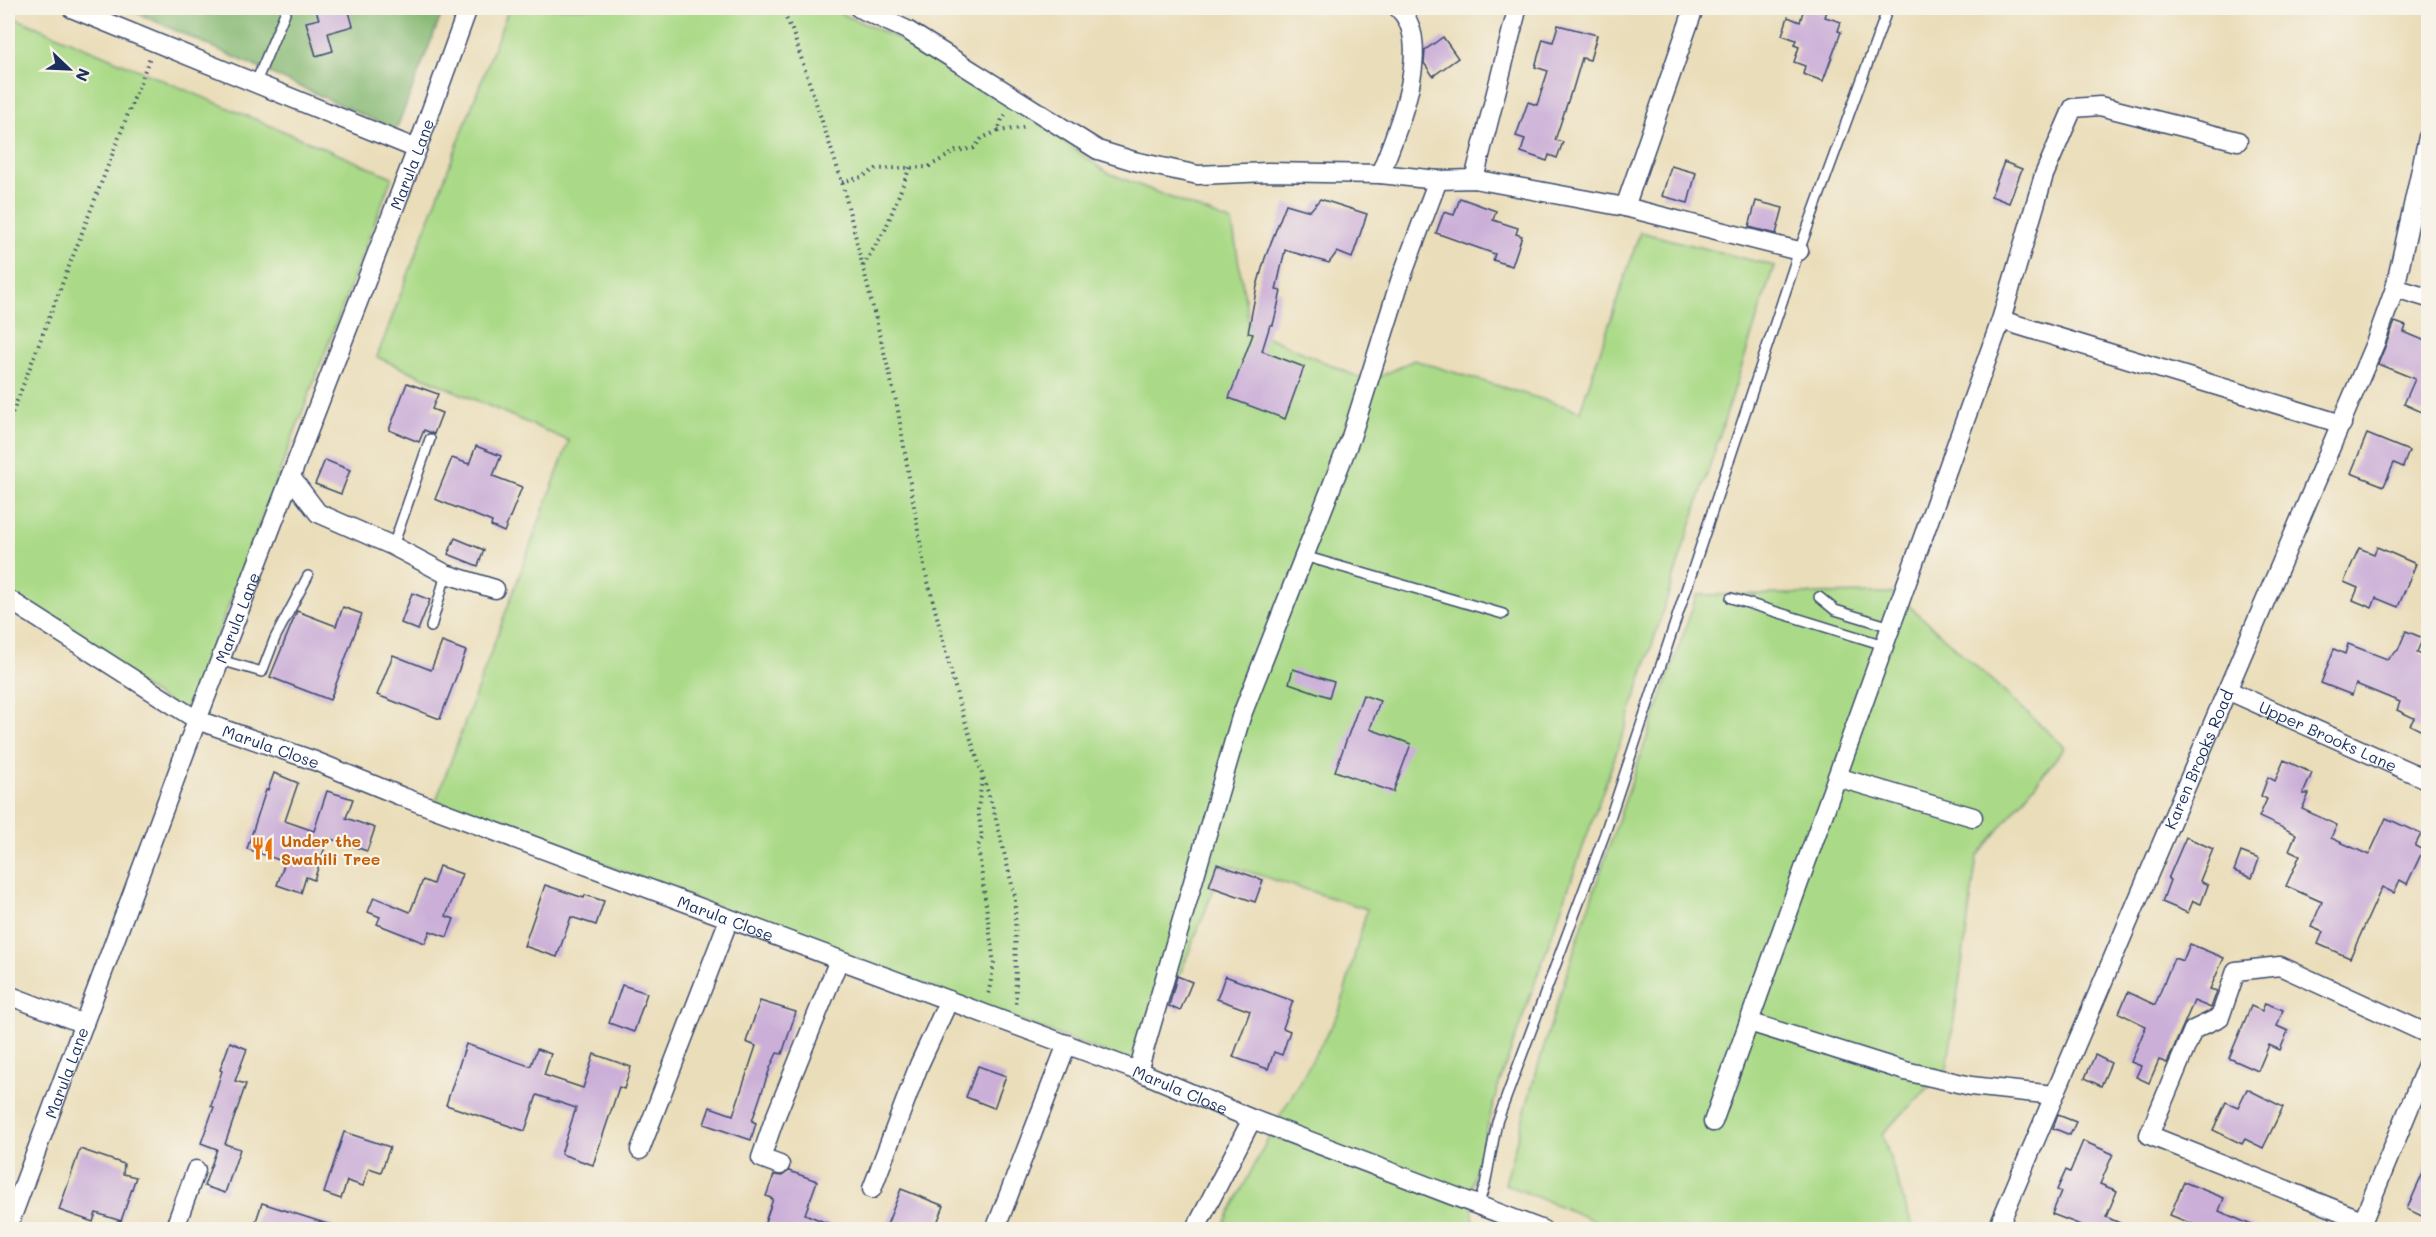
<svg xmlns="http://www.w3.org/2000/svg" width="2436" height="1237" font-family="Mali,sans-serif">
  <style>
    .green { fill: #aada87; stroke: #628472; stroke-width: 1.5 }
    .forest { fill: #87ba74; stroke: #517469; stroke-width: 1.5 }
    .building { fill: #cbafd8 }
    .lines { fill: none; stroke-linecap: round; stroke-linejoin: round }
    .lane-casing { stroke: #3a496c; stroke-width: 12 }
    .street-casing { stroke: #3a496c; stroke-width: 21 }
    .path { stroke: #3a496c; stroke-width: 4; stroke-dasharray: 1.5 4.5; stroke-linecap: butt }
    .lane { stroke: #fff; stroke-width: 9 }
    .street { stroke: #fff; stroke-width: 18 }
    .labels { text-anchor: middle; dominant-baseline: central; stroke-width: 4.5; stroke-linejoin: round; paint-order: stroke }
    .street-label { font-size: 16px; fill: #1b2f5e; stroke: #f7f3e8 }
    .food-label { font-size: 16px; font-weight: bold; fill: #c56008; stroke: #f7f3e8; text-anchor: start }
  </style>
  <rect width="100%" height="100%" fill="#f7f3e8"/>
  <filter id="ink" filterUnits="userSpaceOnUse"><feTurbulence type="fractalNoise" baseFrequency=".0167" numOctaves="2"/><feDisplacementMap in="SourceGraphic" scale="12" xChannelSelector="R" yChannelSelector="G"/><feConvolveMatrix kernelMatrix="1 2 1 2 8 2 1 2 1" color-interpolation-filters="sRGB"/></filter>
  <filter id="wash" filterUnits="userSpaceOnUse"><feTurbulence type="fractalNoise" baseFrequency=".008" numOctaves="4" result="noise"/><feDisplacementMap in="SourceGraphic" scale="24" xChannelSelector="R" yChannelSelector="G"/><feGaussianBlur stdDeviation="1.35" result="paint"/><feColorMatrix in="noise" values="0 0 0 0 0 0 0 0 0 0 0 0 0 0 0 0 0 1.4 0 .05"/><feComposite in="paint" operator="in"/></filter>
  <g filter="url(#wash)">
    <rect width="100%" height="100%" fill="#eaddb9"/>
    <g class="green">
      <path d="M509,8H828L902,40L1019,108L1106,172L1232,222L1250,329L1369,382L1414,360L1580,411L1640,232L1774,266L1628,720L1498,1087L1471,1187L1474,1229H1221L1280,1116L1339,1013L1367,909L1224,864L1143,1067L436,801L569,441L377,357Z"/>
      <path d="M8,15L392,177L187,714L8,603Z"/>
      <path d="M1895,593L2065,747L1977,857L1947,1069L1882,1134L1913,1229H1615L1505,1184C1557,984 1629,790 1697,595Z"/>
    </g>
    <path class="forest" d="M126,8H444L396,130Z"/>
    <g id="blocks">
      <g class="building">
        <path d="M315,8H348L353,26L328,33L333,51L316,56L306,22L319,19Z"/>
        <path d="M1804,8H1828L1825,17L1841,22L1838,31L1841,32L1823,81L1803,74L1805,66L1794,62L1799,47L1794,45L1796,40L1782,35L1788,17L1800,22Z"/>
        <path d="M1558,25L1597,35L1590,60L1582,58L1572,92H1571L1555,140L1563,142L1557,158L1549,155L1547,161L1521,152L1525,139L1516,136L1528,102L1537,105L1548,71L1535,67L1543,39L1553,42Z"/>
        <path d="M1443,37L1458,58L1433,76L1424,63L1425,50Z"/>
        <path d="M2004,162L2022,169L2009,203L1991,196Z"/>
        <path d="M1671,166L1696,173L1688,203L1662,196Z"/>
        <path d="M1460,198L1496,211L1493,220L1518,228L1516,234L1522,236L1512,266L1493,260L1495,254L1436,233L1444,212L1454,215Z"/>
        <path d="M1320,199L1367,214L1352,258L1337,252L1329,263L1285,250L1276,290L1281,291L1277,309L1273,325H1270L1262,351L1304,367L1285,419L1229,398L1253,334L1248,333L1257,286L1265,258L1286,204L1310,211Z"/>
        <path d="M1756,201L1783,208L1776,234L1749,227Z"/>
        <path d="M2395,322L2406,326L2404,332L2428,342V402L2424,413L2404,404L2415,379L2378,364Z"/>
        <path d="M407,383L438,394L432,409L442,413L434,434L424,430L419,442L389,430Z"/>
        <path d="M2367,434L2409,451L2403,467L2394,463L2384,486L2351,473Z"/>
        <path d="M476,446L501,456L493,476L522,487L504,532L491,526L492,522L435,499L452,458L469,464Z"/>
        <path d="M325,460L350,470L341,494L315,484Z"/>
        <path d="M455,538L484,550L478,566L448,554Z"/>
        <path d="M2377,547L2416,564L2398,607L2376,598L2372,608L2353,600L2358,588L2344,582L2359,548L2374,554Z"/>
        <path d="M412,593L430,600L418,630L401,623Z"/>
        <path d="M343,607L362,614L330,700L270,677L297,611L336,626Z"/>
        <path d="M2406,631L2423,638L2417,652L2428,657V734L2410,725L2414,718L2397,710L2400,702L2356,684L2352,695L2321,683L2334,649L2345,654L2348,644L2387,659L2398,650Z"/>
        <path d="M442,642L466,651L440,719L377,695L393,655L431,670Z"/>
        <path d="M1293,669L1334,682L1329,697L1289,683Z"/>
        <path d="M1363,695L1380,701L1370,729L1411,744L1393,792L1335,771Z"/>
        <path d="M2284,760L2312,773L2303,794H2309L2302,809L2337,825L2331,838L2369,855L2386,818L2421,834L2415,846L2423,850L2407,884L2400,880L2394,893L2382,887L2350,958L2318,944L2323,932L2311,927L2322,902L2286,886L2300,855L2289,850L2296,834L2259,817L2267,799L2261,796L2268,777L2275,781Z"/>
        <path d="M274,773L298,783L285,821L314,831L327,791L353,799L346,818L375,828L367,851L328,838L314,880L306,877L301,893L277,885L285,862L247,849L266,790H268Z"/>
        <path d="M2186,837L2213,849L2200,881L2208,885L2201,904L2193,901L2188,913L2162,902L2170,880L2168,879Z"/>
        <path d="M2241,852L2259,859L2252,878L2234,871Z"/>
        <path d="M1217,864L1263,880L1255,902L1209,886Z"/>
        <path d="M439,866L462,874L446,916L454,919L447,937L430,931L425,943L377,924L380,917L368,912L374,897L410,912L423,880L433,884Z"/>
        <path d="M545,885L584,898L585,895L604,901L596,925L571,917L557,957L524,946Z"/>
        <path d="M2190,944L2224,958L2210,989L2217,991L2211,1008L2194,1001L2167,1063L2159,1060L2149,1083L2136,1077L2141,1066L2131,1062L2146,1026L2119,1013L2128,992L2155,1005L2174,958L2183,961Z"/>
        <path d="M1177,976L1192,982L1180,1011L1169,1006Z"/>
        <path d="M1225,976L1293,1001L1283,1028L1290,1031L1282,1055L1274,1052L1268,1069L1233,1057L1250,1011L1217,999Z"/>
        <path d="M622,985L647,993L634,1032L609,1023Z"/>
        <path d="M760,1001L796,1012L782,1054L777,1053L770,1068L752,1121L756,1123L751,1140L704,1124L710,1107L733,1115L756,1046L746,1042Z"/>
        <path d="M2265,1003L2283,1010L2277,1026L2288,1031L2280,1050L2269,1045L2258,1071L2229,1058L2251,1006L2262,1011Z"/>
        <path d="M230,1042L247,1049L235,1081L246,1084L225,1144L240,1149L225,1193L204,1186L217,1149L201,1143L214,1107L211,1106L222,1071L220,1070Z"/>
        <path d="M466,1044L529,1066L531,1065L537,1049L551,1054L544,1075L583,1088L594,1054L631,1067L624,1089L619,1087L593,1165L561,1154L576,1108L537,1095L525,1131L446,1105Z"/>
        <path d="M2095,1055L2111,1063L2101,1086L2085,1078Z"/>
        <path d="M978,1066L1006,1076L994,1108L966,1097Z"/>
        <path d="M2247,1089L2283,1107L2263,1148L2245,1139L2242,1144L2213,1130L2226,1102L2238,1107Z"/>
        <path d="M2058,1115L2076,1122L2070,1135L2053,1128Z"/>
        <path d="M344,1132L390,1147L381,1172L369,1168L363,1186L347,1181L341,1199L324,1193Z"/>
        <path d="M2083,1141L2113,1154L2100,1184L2117,1191L2106,1217L2136,1230H2094L2052,1214L2061,1192L2057,1190L2066,1170L2070,1172Z"/>
        <path d="M80,1149L124,1164L123,1174L136,1177L121,1221L96,1213L93,1222L59,1210Z"/>
        <path d="M2428,1162V1219L2407,1209Z"/>
        <path d="M789,1171L817,1181L805,1214L844,1230H787L765,1222L773,1199L766,1196L774,1175L782,1176Z"/>
        <path d="M2184,1182L2224,1198L2219,1211L2263,1230H2207L2170,1215Z"/>
        <path d="M901,1189L944,1206L934,1230H885Z"/>
        <path d="M262,1203L334,1226L333,1230H253Z"/>
      </g>
    </g>
  </g>
  <g filter="url(#ink)">
    <use href="#blocks" fill-opacity="0" stroke="#3a496c" stroke-width="1.5"/>
    <g class="lines">
      <defs>
        <g id="lane">
          <path d="M256,82L287,8"/>
          <path d="M393,546L430,439"/>
          <path d="M1304,556L1503,614"/>
          <path d="M1819,597L1835,610L1891,627"/>
          <path d="M1731,598L1884,645"/>
          <path d="M431,627L446,574"/>
          <path d="M220,660L262,672L275,638L308,576"/>
          <path d="M1478,1205L1485,1185L1497,1122L1605,833L1799,251L1888,8"/>
        </g>
        <g id="street">
          <path d="M71,8L417,149"/>
          <path d="M859,8L907,30L1098,150L1134,161L1198,175L1268,172L1380,174L1438,180L1474,179L1625,207L1799,251"/>
          <path d="M1380,174C1396,134 1436,42 1398,8"/>
          <path d="M1474,179L1516,14"/>
          <path d="M1625,207L1694,8"/>
          <path d="M2395,288L2428,298"/>
          <path d="M2001,320L2342,424"/>
          <path d="M290,476L318,513L393,546L446,574L495,589"/>
          <path id="s1" d="M8,599L197,720L315,761L403,797L1138,1071L1252,1119"/>
          <path id="s2" d="M2227,690L2428,780"/>
          <path d="M1837,777L1973,817"/>
          <path d="M8,995L84,1024"/>
          <path d="M1749,1022L1905,1071L1971,1086L2054,1095"/>
          <path d="M1138,1071L1241,717L1351,437L1400,281L1438,180"/>
          <path d="M1713,1122L2001,320L2044,175L2073,108L2100,106L2238,141"/>
          <path d="M640,1150L729,919"/>
          <path d="M780,1165L761,1158L773,1123L839,960"/>
          <path d="M872,1189L919,1065L949,1000"/>
          <path d="M2362,1220L2149,1135L2193,1030L2220,1017L2236,971L2280,966L2428,1034"/>
          <path id="s3" d="M8,1227L197,720L417,149L468,8"/>
          <path d="M174,1230L196,1170"/>
          <path d="M995,1230L1067,1044"/>
          <path d="M1195,1230L1252,1119L1543,1230"/>
          <path id="s4" d="M1997,1230L2376,341L2395,288L2428,137"/>
          <path d="M2359,1230L2428,1062"/>
        </g>
      </defs>
      <use href="#lane" class="lane-casing"/>
      <use href="#street" class="street-casing"/>
      <g class="path">
        <path d="M781,8L792,30L842,182L897,405L924,566L958,699L994,811L1015,897L1016,1006"/>
        <path d="M998,131L1027,127"/>
        <path d="M842,182L862,177L876,169L928,167L956,151L974,148L982,138L998,131L1002,119L1007,113"/>
        <path d="M863,266L885,230L910,167"/>
        <path d="M8,424L150,57"/>
        <path d="M982,779L978,809L982,838L978,846L994,964L988,996"/>
      </g>
      <use href="#lane" class="lane"/>
      <use href="#street" class="street"/>
    </g>
  </g>
  <defs>
    <symbol id="restaurant-bare" viewBox="-9 -9 18 18"><path d="M-5-6h1v4h1v-4h1v4h1v-4h1v5L-1.5 .5V6h-2V.5L-5-1ZM5-6V6H3V1.5H1.5Q1.5-4 5-6Z" fill="#e8710a" stroke="#f7f3e8" stroke-width="2.5" paint-order="stroke"/></symbol>
  </defs>
  <g fill-rule="evenodd">
    <use href="#restaurant-bare" x="246" y="832" width="33" height="33"/>
  </g>
  <g class="labels">
    <g class="street-label">
      <text stroke="none"><textPath href="#s3" startOffset="1137">Marula Lane</textPath></text>
      <text stroke="none"><textPath href="#s3" startOffset="651">Marula Lane</textPath></text>
      <text stroke="none"><textPath href="#s2" startOffset="111">Upper Brooks Lane</textPath></text>
      <text stroke="none"><textPath href="#s1" startOffset="303">Marula Close</textPath></text>
      <text stroke="none"><textPath href="#s4" startOffset="512">Karen Brooks Road</textPath></text>
      <text stroke="none"><textPath href="#s1" startOffset="789">Marula Close</textPath></text>
      <text stroke="none"><textPath href="#s3" startOffset="165">Marula Lane</textPath></text>
      <text stroke="none"><textPath href="#s1" startOffset="1275">Marula Close</textPath></text>
    </g>
    <g class="food-label">
      <text x="281" y="840">Under the<tspan x="281" dy="18">Swahili Tree</tspan></text>
    </g>
  </g>
  <rect width="2436" height="1237" fill="none" stroke="#f7f3e8" stroke-width="30"/>
  <g transform="translate(69 69) rotate(113)" stroke="#f7f3e8" stroke-width="4.5" paint-order="stroke">
  <path d="M0-4.5L10 22L0 15L-10 22Z" fill="#1b2f5e"/>
  <text y="-9" font-size="16" font-weight="bold" text-anchor="middle" fill="#1b2f5e">N</text>
  </g>
</svg>
